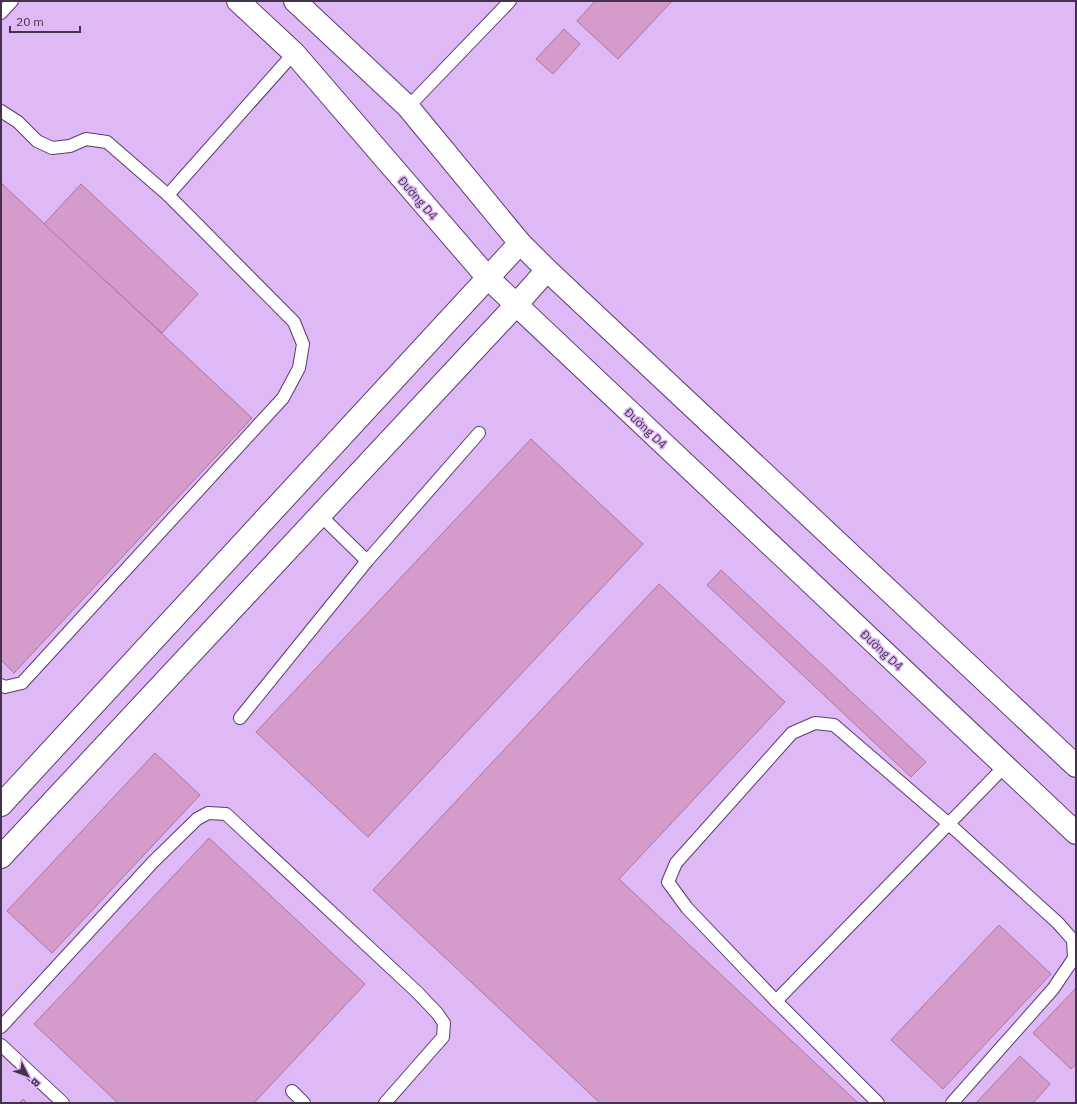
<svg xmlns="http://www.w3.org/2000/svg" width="1077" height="1104" font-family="'IBM Plex Sans',sans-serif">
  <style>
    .building { fill: #d59ccb; stroke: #ac76a3 }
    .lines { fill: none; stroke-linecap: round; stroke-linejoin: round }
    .service-casing { stroke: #5c3b6e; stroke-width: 14 }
    .minor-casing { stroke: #5c3b6e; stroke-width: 24 }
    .service { stroke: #fff; stroke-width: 12 }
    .minor { stroke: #fff; stroke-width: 22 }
    .labels { text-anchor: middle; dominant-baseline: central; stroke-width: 3; stroke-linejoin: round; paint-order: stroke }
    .street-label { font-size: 12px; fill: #43344c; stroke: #deb9f5 }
  </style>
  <rect width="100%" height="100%" fill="#deb9f5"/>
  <g class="building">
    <path d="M595,1H672L618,59L577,21Z"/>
    <path d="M564,29L580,44L553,74L536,59Z"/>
    <path d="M1,183L252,418L14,673L1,660Z"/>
    <path d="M81,184L198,294L162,333L44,224Z"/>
    <path d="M531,439L643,544L368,837L256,732Z"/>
    <path d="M721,570L926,762L911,777L707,585Z"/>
    <path d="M659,584L785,702L619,879L858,1103H600L373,890Z"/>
    <path d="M155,753L200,795L52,953L7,911Z"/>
    <path d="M209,838L365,984L254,1103H118L34,1024Z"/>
    <path d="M999,925L1051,974L943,1089L891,1040Z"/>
    <path d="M1076,988V1064L1071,1069L1033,1033Z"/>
    <path d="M1020,1056L1050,1084L1033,1103H976Z"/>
    <path d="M23,1099L27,1103H19Z"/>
  </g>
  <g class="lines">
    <defs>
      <g id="service">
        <path d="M1,13L12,1"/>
        <path d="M408,107L510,1"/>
        <path d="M1,111L18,122L37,141L52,148L70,146L86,139L107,142L168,195"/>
        <path d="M367,561L479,433"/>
        <path d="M1,685L5,687L22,683L283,398L299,368L303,344L294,322L168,195L294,53"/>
        <path d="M240,718L367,561L320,515"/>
        <path d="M776,1001L1005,766"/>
        <path d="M1,1027L153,862L197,819L208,813L226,814L417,992L437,1013L444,1023L443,1037L385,1103"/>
        <path d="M1,1045L63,1103"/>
        <path d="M292,1091L304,1103"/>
        <path d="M878,1103L776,1001L687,908L668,882L676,863L792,733L815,723L834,725L949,824L1058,923L1073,940L1074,958L1053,989L952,1103"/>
      </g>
      <g id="minor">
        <path d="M238,1L294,53L488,278L1076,833"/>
        <path d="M295,1L408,107L520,243L547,270L1076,766"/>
        <path d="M1,805L520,243"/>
        <path d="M1,857L516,305L547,270"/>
      </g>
    </defs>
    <use href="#service" class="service-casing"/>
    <use href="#minor" class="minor-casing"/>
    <use href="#service" class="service"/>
    <use href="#minor" class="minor"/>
  </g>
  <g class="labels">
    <g class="street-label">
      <text transform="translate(418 198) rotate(49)">Đường D4</text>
      <text transform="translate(646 428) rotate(43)">Đường D4</text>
      <text transform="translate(882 650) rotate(43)">Đường D4</text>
    </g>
  </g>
  <rect width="1077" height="1104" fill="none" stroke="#43344c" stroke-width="4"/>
  <g transform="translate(28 1076) rotate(132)" stroke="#deb9f5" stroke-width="3" paint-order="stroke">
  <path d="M0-3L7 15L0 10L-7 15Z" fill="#43344c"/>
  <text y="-6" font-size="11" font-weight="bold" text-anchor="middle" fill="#43344c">B</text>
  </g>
  <path d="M10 26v6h70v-6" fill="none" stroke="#43344c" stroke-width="2"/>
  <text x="16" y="26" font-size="12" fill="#43344c" stroke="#deb9f5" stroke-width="3" paint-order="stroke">20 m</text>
</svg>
